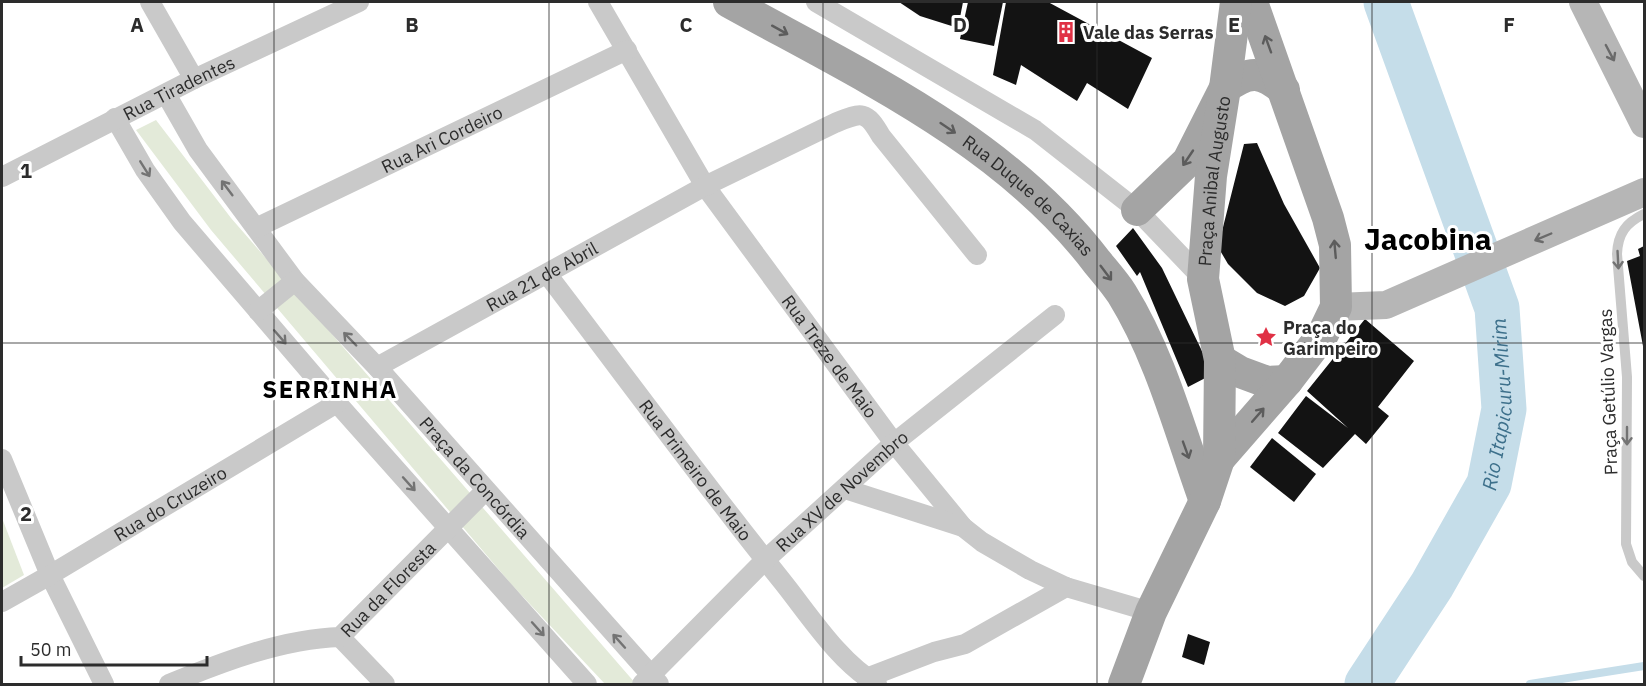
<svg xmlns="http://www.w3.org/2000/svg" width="1646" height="686" font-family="'IBM Plex Sans',sans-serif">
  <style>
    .green { fill: #e3ead9 }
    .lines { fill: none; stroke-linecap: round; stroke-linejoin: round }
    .stream { stroke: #c5dde9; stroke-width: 8 }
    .river { stroke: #c5dde9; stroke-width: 45 }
    .building { fill: #131313 }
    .lane { stroke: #c9c9c9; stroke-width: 10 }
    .street { stroke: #c9c9c9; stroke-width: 20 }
    .secondary { stroke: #b6b6b6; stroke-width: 28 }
    .primary { stroke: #a4a4a4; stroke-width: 32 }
    .oneway { stroke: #5c5c5c }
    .oneway2 { stroke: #6a6a6a }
    .oneway3 { stroke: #737373 }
    .grid { fill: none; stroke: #2c2c2c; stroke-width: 1.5; stroke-opacity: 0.55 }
    .labels { text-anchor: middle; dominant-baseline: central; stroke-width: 6; stroke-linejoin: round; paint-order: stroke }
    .poi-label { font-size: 18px; font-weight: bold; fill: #2c2c2c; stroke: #fff; text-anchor: start }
    .street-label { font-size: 18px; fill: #2c2c2c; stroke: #fff }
    .water-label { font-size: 20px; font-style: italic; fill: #3d708b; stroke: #fff }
    .district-label { font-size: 24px; font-weight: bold; letter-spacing: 1.5px; fill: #000; stroke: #fff }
    .town-label { font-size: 30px; font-weight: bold; fill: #000; stroke: #fff }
    .grid-label { font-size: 20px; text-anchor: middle; font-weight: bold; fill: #2c2c2c; stroke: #fff; stroke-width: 6; stroke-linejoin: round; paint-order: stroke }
  </style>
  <rect width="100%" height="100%" fill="#fff"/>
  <g class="green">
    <path d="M156,120L231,218L636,684H605L511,584L211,230L136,130Z"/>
    <path d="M2,518L24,575L2,588Z"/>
  </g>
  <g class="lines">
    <path class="stream" d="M1530,684L1644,666"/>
    <path class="river" id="s1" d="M1367,684L1432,585L1489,484L1504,409L1497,308L1386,2"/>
  </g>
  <g class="building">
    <path d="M899,2H963L958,28L920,16Z"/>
    <path d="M968,2H1003L994,46L960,39Z"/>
    <path d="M1006,2H1048L1152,58L1128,109L1087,83L1077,101L1021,65L1016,85L993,75Z"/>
    <path d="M1257,143L1284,204L1320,268L1304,296L1285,306L1257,293L1228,264L1218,247L1244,144Z"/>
    <path d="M1133,228L1162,268L1213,374L1188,387L1140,272L1137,276L1116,246Z"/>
    <path d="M1644,246V346H1643L1627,261L1640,256L1638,249Z"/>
    <path d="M1365,319L1414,361L1378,407L1389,416L1366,444L1355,434L1323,468L1278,433L1306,396L1348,428L1307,391Z"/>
    <path d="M1272,438L1316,474L1294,502L1250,467Z"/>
    <path d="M1188,634L1210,642L1204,665L1182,657Z"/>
  </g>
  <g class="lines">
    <path class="lane" d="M1644,214C1626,223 1618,233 1617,254L1627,377L1626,544L1632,562L1644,576"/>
    <g class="street">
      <path d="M150,2L194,79"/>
      <path id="s2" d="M598,2L705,186L894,443L963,527L982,542L1030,570L1066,587L1151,612"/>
      <path d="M816,2L1035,130L1137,210L1203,279"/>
      <path id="s3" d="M166,94L198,150L295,281L377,367L659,684"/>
      <path d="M115,118L145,170L182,222L337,403L587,684"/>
      <path id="s4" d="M2,177L194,79L359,2"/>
      <path id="s5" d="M256,228L627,50"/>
      <path id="s6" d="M547,274C625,376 702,481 782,581C810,616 839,662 877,684"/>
      <path d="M258,311L295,281"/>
      <path id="s7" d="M377,367L705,186L835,123C862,112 866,110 881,136L977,255"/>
      <path d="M2,459L50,575L104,684"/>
      <path d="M845,489L963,527"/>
      <path id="s8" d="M2,602L50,575L337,403"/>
      <path d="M340,637L385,684"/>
      <path d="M866,678L934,652L965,644L1066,587"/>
      <path id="s9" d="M169,684C222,662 282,639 340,637L485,491"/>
      <path id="s10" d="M642,684L765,560L894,443L1055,315"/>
    </g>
    <g class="secondary">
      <path d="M1583,2L1644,124"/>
      <path d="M1336,307L1386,305L1644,192"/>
    </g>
    <g class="primary">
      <path id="s11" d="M729,2C859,74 1005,141 1097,262C1106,273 1115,283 1122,294C1161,357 1180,432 1205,501"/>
      <path d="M1137,210L1188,161L1225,88C1250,70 1261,71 1284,90"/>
      <path d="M1220,360L1240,372L1267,382L1287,381"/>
      <path d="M1219,459L1287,381L1323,334L1336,307L1335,245L1328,218L1252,2"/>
      <path id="s12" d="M1124,684L1151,612L1205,501L1219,459L1220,360L1203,279L1211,176L1225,88L1236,2"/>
    </g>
  </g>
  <defs><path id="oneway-shaft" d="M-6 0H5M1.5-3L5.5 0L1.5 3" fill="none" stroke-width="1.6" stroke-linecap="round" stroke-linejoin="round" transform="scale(1.5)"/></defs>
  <g class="oneway">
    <use href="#oneway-shaft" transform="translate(780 30) rotate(29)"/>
    <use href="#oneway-shaft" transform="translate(1268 44) rotate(-110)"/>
    <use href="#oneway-shaft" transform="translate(948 128) rotate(34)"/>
    <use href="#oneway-shaft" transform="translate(1188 158) rotate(124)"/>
    <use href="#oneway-shaft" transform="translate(1335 249) rotate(-95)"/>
    <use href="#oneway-shaft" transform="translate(1106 273) rotate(53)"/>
    <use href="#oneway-shaft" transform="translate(1258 415) rotate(-49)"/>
    <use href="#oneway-shaft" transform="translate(1186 450) rotate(70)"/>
  </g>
  <g class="oneway2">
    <use href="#oneway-shaft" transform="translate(1610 53) rotate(62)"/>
    <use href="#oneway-shaft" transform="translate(1543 237) rotate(157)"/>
  </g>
  <g class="oneway3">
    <use href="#oneway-shaft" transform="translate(145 169) rotate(58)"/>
    <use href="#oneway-shaft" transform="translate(227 188) rotate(-127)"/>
    <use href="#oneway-shaft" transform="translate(1618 260) rotate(87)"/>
    <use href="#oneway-shaft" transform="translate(280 337) rotate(49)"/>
    <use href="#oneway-shaft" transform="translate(350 339) rotate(-134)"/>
    <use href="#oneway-shaft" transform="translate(1627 436) rotate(90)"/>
    <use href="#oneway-shaft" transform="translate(409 484) rotate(48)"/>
    <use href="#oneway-shaft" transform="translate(538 629) rotate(48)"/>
    <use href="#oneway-shaft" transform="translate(619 641) rotate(-132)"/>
  </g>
  <path class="grid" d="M274,2V684M549,2V684M823,2V684M1097,2V684M1372,2V684M2,343H1644"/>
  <defs>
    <symbol id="building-bare" viewBox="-9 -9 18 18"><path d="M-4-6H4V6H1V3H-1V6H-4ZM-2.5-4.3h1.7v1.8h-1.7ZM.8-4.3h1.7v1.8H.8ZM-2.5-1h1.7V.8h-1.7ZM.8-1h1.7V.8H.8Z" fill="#e03145" stroke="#fff" stroke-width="2.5" paint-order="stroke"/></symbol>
    <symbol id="sight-bare" viewBox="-9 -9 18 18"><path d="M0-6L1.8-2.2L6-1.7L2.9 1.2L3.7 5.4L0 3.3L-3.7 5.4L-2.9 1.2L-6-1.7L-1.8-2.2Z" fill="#e03145" stroke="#fff" stroke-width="2.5" paint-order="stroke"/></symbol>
  </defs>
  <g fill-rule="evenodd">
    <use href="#building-bare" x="1051" y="17" width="30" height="30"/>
    <use href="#sight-bare" x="1251" y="322" width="30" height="30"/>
  </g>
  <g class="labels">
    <g class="poi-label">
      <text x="1083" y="32">Vale das Serras</text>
      <text x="1283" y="327">Praça do<tspan x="1283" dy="21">Garimpeiro</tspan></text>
    </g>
    <g class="street-label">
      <text stroke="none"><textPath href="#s4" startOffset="198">Rua Tiradentes</textPath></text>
      <text stroke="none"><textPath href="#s5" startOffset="206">Rua Ari Cordeiro</textPath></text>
      <text stroke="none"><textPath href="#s12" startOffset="525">Praça Anibal Augusto</textPath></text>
      <text stroke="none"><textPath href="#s11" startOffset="358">Rua Duque de Caxias</textPath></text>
      <text stroke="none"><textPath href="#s7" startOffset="188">Rua 21 de Abril</textPath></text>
      <text stroke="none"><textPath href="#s2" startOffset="424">Rua Treze de Maio</textPath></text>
      <text transform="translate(1608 392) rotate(-92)">Praça Getúlio Vargas</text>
      <text stroke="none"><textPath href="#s6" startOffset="246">Rua Primeiro de Maio</textPath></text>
      <text stroke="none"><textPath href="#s3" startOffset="494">Praça da Concórdia</textPath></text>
      <text stroke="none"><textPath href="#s10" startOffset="278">Rua XV de Novembro</textPath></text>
      <text stroke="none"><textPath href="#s8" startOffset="195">Rua do Cruzeiro</textPath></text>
      <text stroke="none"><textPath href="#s9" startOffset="246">Rua da Floresta</textPath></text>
    </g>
    <g class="water-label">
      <text stroke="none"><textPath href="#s1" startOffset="315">Rio Itapicuru-Mirim</textPath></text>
    </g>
    <g class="district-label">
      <text x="330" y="389">SERRINHA</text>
    </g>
    <g class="town-label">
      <text x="1428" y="238">Jacobina</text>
    </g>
  </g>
  <g class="grid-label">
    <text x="137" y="32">A</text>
    <text x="412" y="32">B</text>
    <text x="686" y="32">C</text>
    <text x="960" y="32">D</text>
    <text x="1234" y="32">E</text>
    <text x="1509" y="32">F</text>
    <text x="26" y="178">1</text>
    <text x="26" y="521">2</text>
  </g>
  <rect width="1646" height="686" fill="none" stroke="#2c2c2c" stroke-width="6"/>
  <path d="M21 656v9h186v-9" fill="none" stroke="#2c2c2c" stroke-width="3"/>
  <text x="30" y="656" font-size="18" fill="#2c2c2c" stroke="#ffffff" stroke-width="4.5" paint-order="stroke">50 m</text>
</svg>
